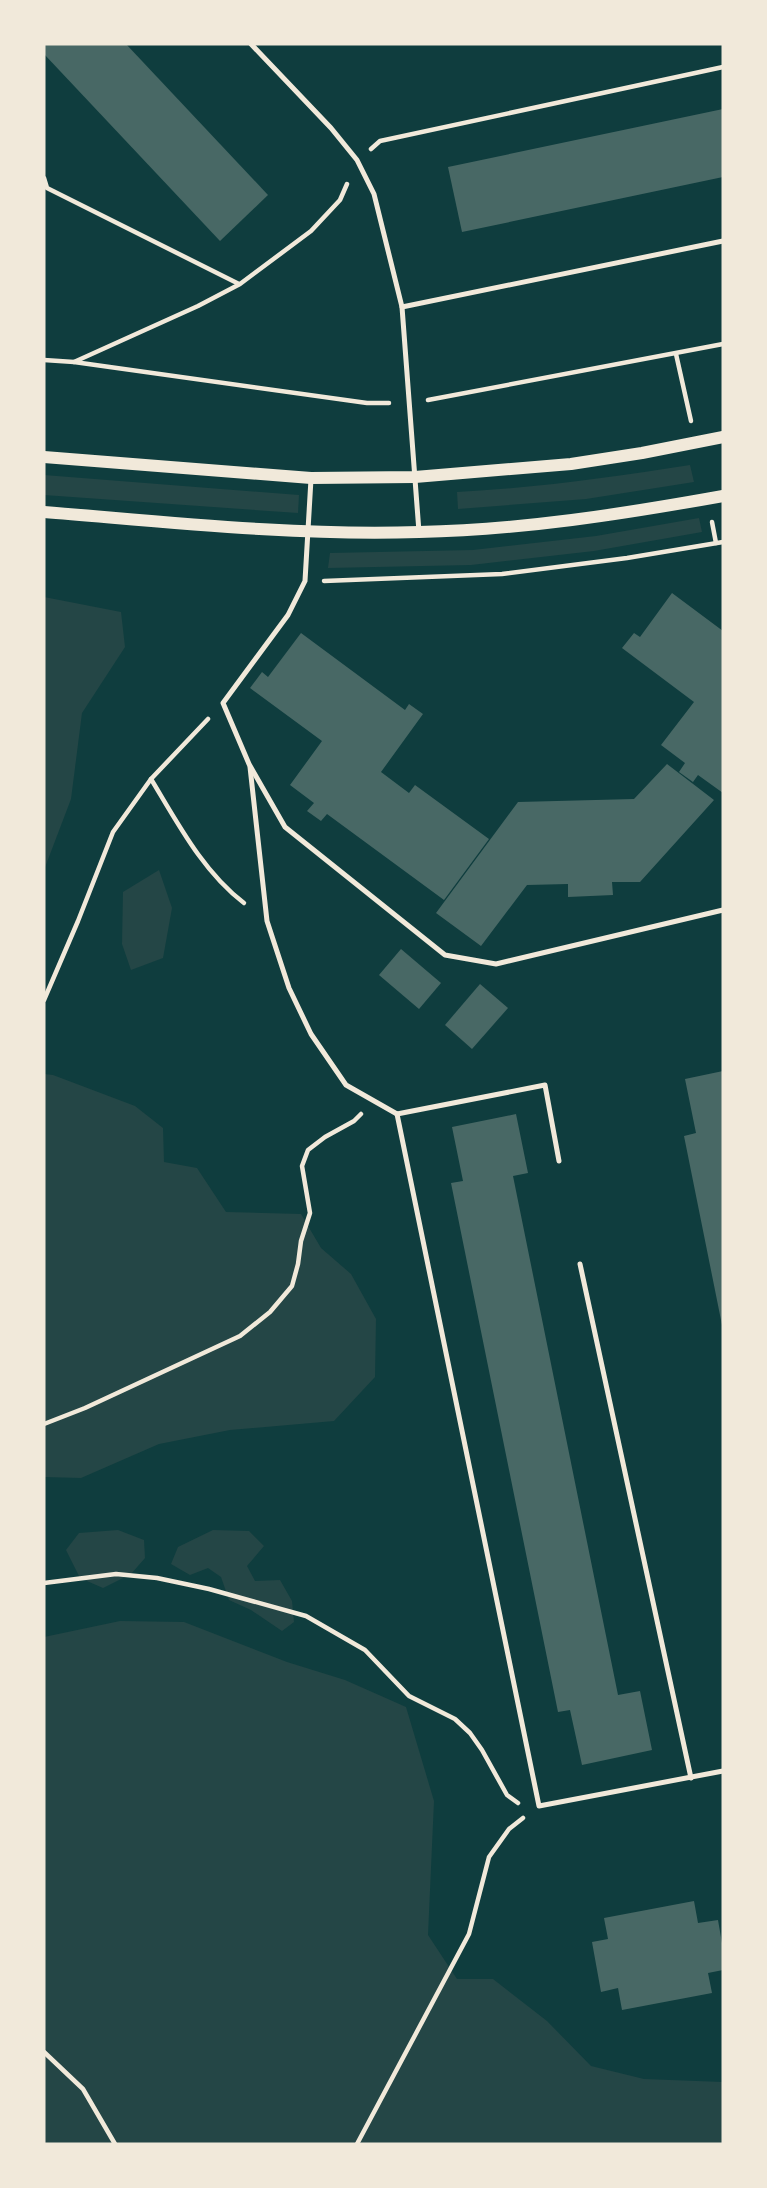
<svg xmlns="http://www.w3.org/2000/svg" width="767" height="2188" font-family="'Fira Sans Condensed',sans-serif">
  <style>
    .green { fill: #244646 }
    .building { fill: #486865 }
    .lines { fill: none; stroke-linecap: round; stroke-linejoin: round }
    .path { stroke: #f1e9da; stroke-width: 4.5 }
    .service { stroke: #f1e9da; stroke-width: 5 }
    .tertiary { stroke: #f1e9da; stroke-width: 12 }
  </style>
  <rect width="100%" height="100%" fill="#0f3d3e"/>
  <g class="green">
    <path d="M690,465L694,482L586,499L458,509L457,492C536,488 612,477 690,465Z"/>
    <path d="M44,475L299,495L298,513L44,495Z"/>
    <path d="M699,518L702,532L594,551L471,565L328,568L330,553L473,550L596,536Z"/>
    <path d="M44,597L121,612L125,647L82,713L71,799L44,870Z"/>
    <path d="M159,870L172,908L163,958L131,970L122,944L123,892Z"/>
    <path d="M44,1074L53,1075L135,1106L163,1128L164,1162L197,1168L226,1212L301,1214L321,1248L351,1274L376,1319L375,1377L334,1421L230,1430L159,1444L81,1478L44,1477Z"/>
    <path d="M118,1530L144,1540L145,1558L131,1574L103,1588L80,1578L66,1550L79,1533Z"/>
    <path d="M213,1530L249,1531L264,1546L247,1566L255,1581L280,1580L292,1601L294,1622L282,1631L251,1610L229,1600L221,1577L208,1568L190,1575L171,1564L178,1547Z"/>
    <path d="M120,1621L184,1622L287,1662L345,1680L406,1707L434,1801L428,1935L457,1979H493L547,2021L591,2066L644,2079L723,2082V2144H44V1637Z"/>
  </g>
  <g class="building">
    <path d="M44,44H126L268,195L220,241L44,54Z"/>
    <path d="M723,109V177L462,232L448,167Z"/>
    <path d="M672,593L723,631V793L698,775L693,782L679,772L685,763L661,745L694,702L622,648L634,633L640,637Z"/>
    <path d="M301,633L405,710L409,704L423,714L381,772L409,793L415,785L489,839L444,900L327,814L321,821L307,811L314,803L290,785L322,741L250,688L262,672L268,677Z"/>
    <path d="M667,764L714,800L640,882H612L613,895L568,897V884L527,885L481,946L436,913L518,802L634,799Z"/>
    <path d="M401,949L441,983L419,1009L379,975Z"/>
    <path d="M480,984L508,1008L472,1049L445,1025Z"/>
    <path d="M723,1071V1324L722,1325L684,1136L696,1133L685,1079Z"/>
    <path d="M516,1114L528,1173L513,1176L618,1695L640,1691L652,1750L582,1765L570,1710L558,1712L451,1183L463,1181L452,1127Z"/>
    <path d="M694,1901L698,1923L718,1920L723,1949V1970L708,1973L712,1993L622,2010L618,1988L601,1992L592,1942L608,1939L604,1918Z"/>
  </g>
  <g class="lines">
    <g class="path">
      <path d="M371,149L380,141L723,67"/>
      <path d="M44,178L47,188L239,284"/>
      <path d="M676,354L691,421"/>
      <path d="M44,360L74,362L367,403H389"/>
      <path d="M74,362L198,306L240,284L311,231L340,200L347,184"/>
      <path d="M428,400L723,344"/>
      <path d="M712,522L716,543"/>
      <path d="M324,581L502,574L627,558L723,542"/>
      <path d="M151,779C177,822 203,872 244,903"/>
      <path d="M44,1000L78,921L113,832L151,779L208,719"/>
      <path d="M44,1424L85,1408L240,1336L270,1312L292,1286L298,1264L301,1241L310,1213L302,1166L308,1150L325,1137L354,1121L361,1114"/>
      <path d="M44,1583L116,1574L157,1578L209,1589L306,1616L365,1650L409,1696L455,1719L470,1733L482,1750L507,1795L518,1803"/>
      <path d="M44,2052L83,2089L115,2144"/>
      <path d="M357,2144L469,1934L489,1857L509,1829L523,1818"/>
    </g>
    <g class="service">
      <path d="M251,44L331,128L357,160L374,194L402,307L419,532"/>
      <path d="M402,307L723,241"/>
      <path d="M311,479L305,581L288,615L223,703L249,764L285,827L445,955L496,964L723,910"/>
      <path d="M250,767L267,921L289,988L311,1034L346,1085L397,1114L545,1085L559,1161"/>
      <path d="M397,1114L539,1806L723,1771"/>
      <path d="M580,1264L691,1778"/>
    </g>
    <g class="tertiary">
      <path d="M44,457L311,478L415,477L571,464L642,453L723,437"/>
      <path d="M44,512C168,522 294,536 419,532C521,530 623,514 723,496"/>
    </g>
  </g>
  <rect width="767" height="2188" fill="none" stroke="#f1e9da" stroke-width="91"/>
</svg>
